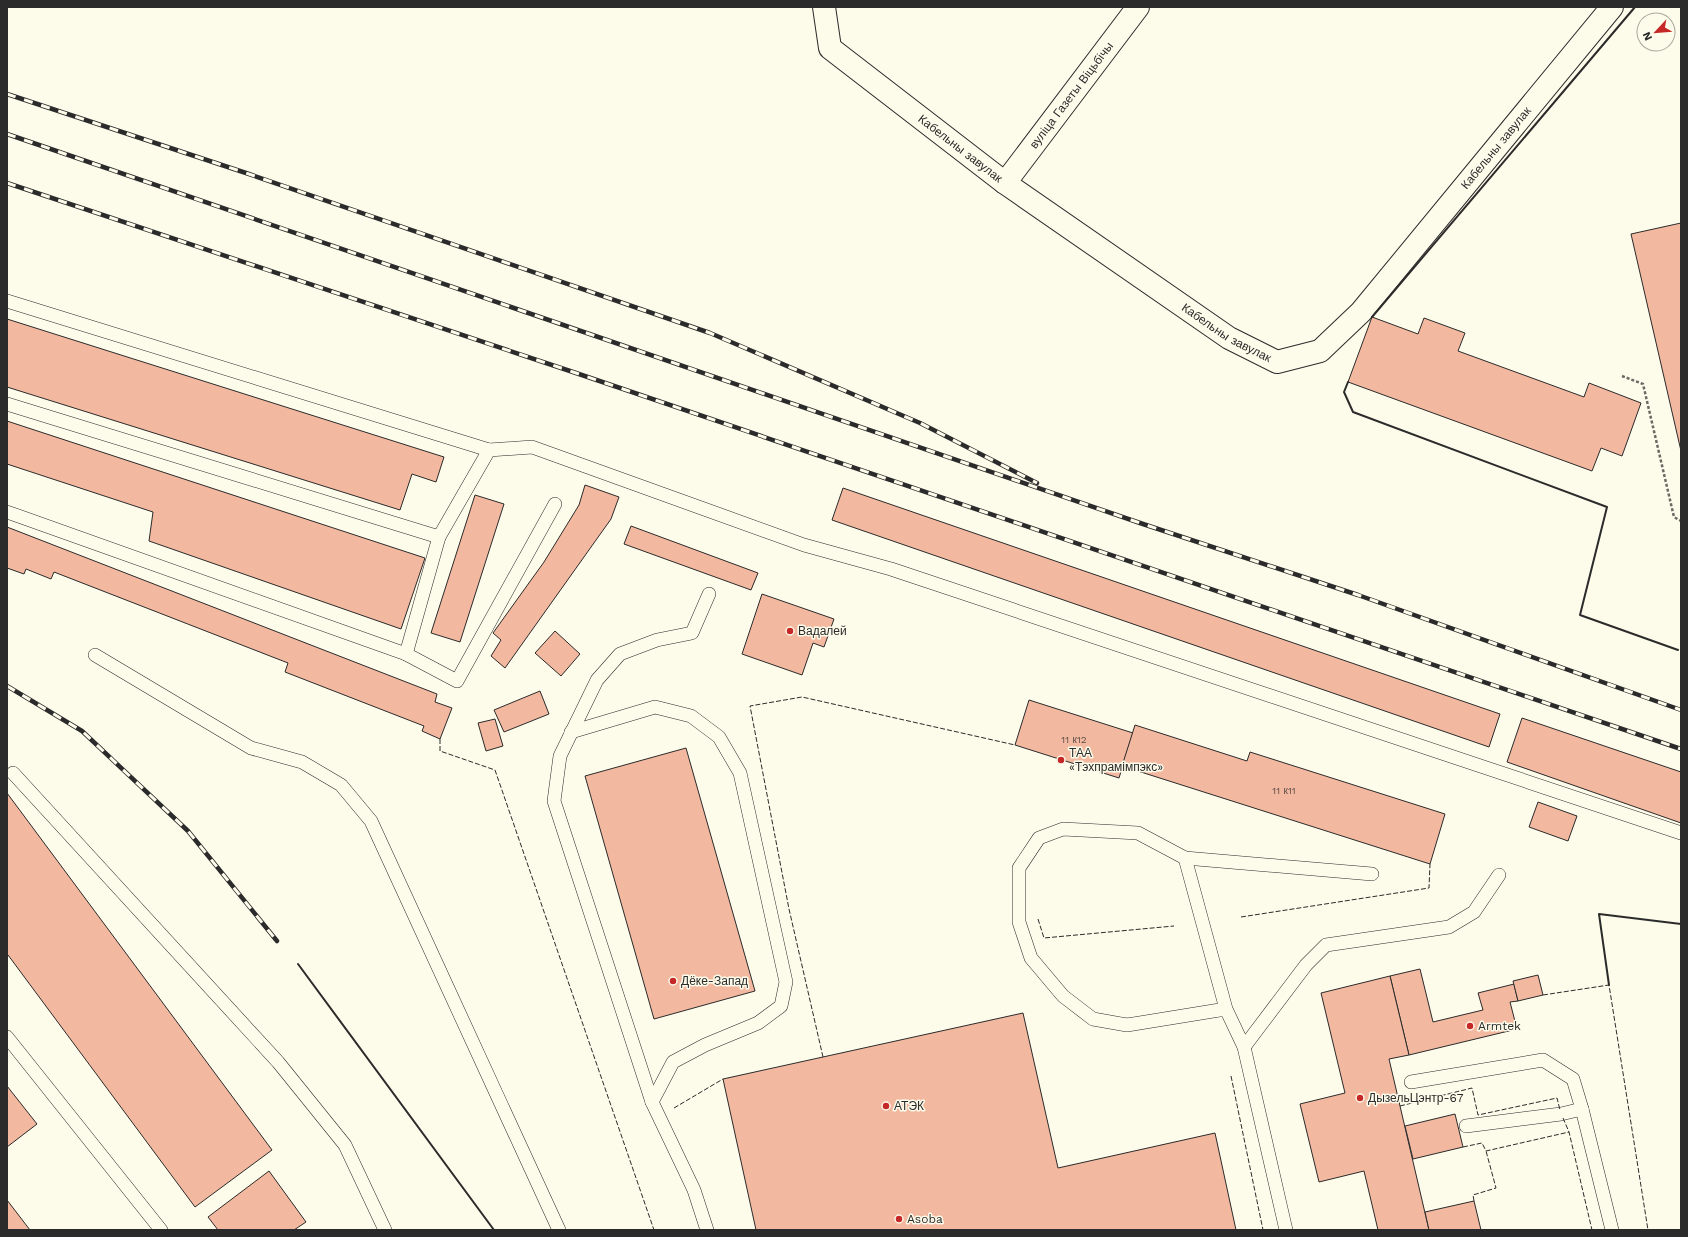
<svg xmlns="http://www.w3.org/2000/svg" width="1688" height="1237" font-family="'Work Sans',sans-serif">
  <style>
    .building { fill: #f2b8a0; stroke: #2b2b2b }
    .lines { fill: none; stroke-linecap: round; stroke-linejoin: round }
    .lane-casing { stroke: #2b2b2b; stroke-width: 14 }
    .street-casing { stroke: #2b2b2b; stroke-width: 24 }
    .path { stroke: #6a6964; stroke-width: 2.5; stroke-dasharray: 3 2; stroke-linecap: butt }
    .lane { stroke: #fdfbea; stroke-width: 13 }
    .street { stroke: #fdfbea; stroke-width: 22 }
    .rail-casing { stroke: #2b2b2b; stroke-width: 4.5 }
    .rail { stroke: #fdfbea; stroke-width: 3; stroke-dasharray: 9; stroke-linecap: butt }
    .fence { stroke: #2b2b2b; stroke-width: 1; stroke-dasharray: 5 2; stroke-linecap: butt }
    .wall { stroke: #2b2b2b; stroke-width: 2 }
    .poi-dot { fill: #c62828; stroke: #fdfbea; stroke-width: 1.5 }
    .labels { text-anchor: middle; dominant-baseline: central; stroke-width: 3; stroke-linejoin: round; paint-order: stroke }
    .number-label { font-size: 10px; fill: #5d4e48 }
    .street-label { font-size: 12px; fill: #2b2b2b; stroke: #fdfbea }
    .poi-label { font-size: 12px; fill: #2b2b2b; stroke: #fdfbea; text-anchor: start }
  </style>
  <rect width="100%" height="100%" fill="#fdfbea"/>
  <g class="building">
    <path d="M1681,223V451L1631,234Z"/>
    <path d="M1372,317L1418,334L1424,318L1465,333L1458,351L1584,397L1589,383L1641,403L1622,456L1601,448L1592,471L1348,382Z"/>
    <path d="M7,319L444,457L436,482L412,474L400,510L7,387Z"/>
    <path d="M7,421L425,558L401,629L149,541L153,512L7,464Z"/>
    <path d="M585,485L619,497L611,519L505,668L491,656L501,640L493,633L544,562L579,505Z"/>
    <path d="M843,488L1500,714L1489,747L832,520Z"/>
    <path d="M475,495L504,504L460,642L431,633Z"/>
    <path d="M631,526L758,573L751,590L624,544Z"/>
    <path d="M7,527L437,694L435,702L452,708L440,739L422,731L424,726L285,672L288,663L54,572L51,579L26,569L24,574L7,568Z"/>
    <path d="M762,594L834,619L824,647L813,643L802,675L742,654Z"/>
    <path d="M555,631L580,654L561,676L535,653Z"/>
    <path d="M540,691L549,714L504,732L494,710Z"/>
    <path d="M1029,700L1133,733L1119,778L1015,745Z"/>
    <path d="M1522,718L1681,772V823L1507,762Z"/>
    <path d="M495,719L503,746L486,751L478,723Z"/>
    <path d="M1135,725L1247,761L1250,752L1445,814L1430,864L1122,766Z"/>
    <path d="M686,748L755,991L654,1019L585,776Z"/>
    <path d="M7,793L272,1150L195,1207L8,955L7,956Z"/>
    <path d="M1538,802L1577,816L1568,841L1529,827Z"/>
    <path d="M1420,969L1433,1022L1483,1010L1478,993L1514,984L1518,1001L1510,1002L1517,1029L1409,1055L1390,976Z"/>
    <path d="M1538,975L1543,995L1518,1001L1513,981Z"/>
    <path d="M1390,976L1409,1055L1389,1059L1429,1230H1378L1364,1171L1319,1182L1300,1104L1345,1093L1321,993Z"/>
    <path d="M1023,1013L1058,1168L1215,1133L1236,1230H756L723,1079Z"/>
    <path d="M7,1086L37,1124L7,1147Z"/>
    <path d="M1455,1114L1463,1147L1413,1159L1405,1126Z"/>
    <path d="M269,1171L306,1222L294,1230H218L208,1217Z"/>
    <path d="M7,1200L30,1230H7Z"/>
    <path d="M1474,1201L1481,1230H1429L1425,1212Z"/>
  </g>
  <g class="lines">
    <defs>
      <g id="lane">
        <path d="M7,301L489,450"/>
        <path d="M7,404L439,537L489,450L532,447L804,545L891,569L1681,833"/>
        <path d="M7,512L406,654L439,537"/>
        <path d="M406,654L457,681L555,504"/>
        <path d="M95,655L251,748L302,762L341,785L371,821L559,1230"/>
        <path d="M571,732L655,707L691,716L719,737L740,773L786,982L781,1006L758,1023L705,1045L673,1062L652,1102"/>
        <path d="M13,773L278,1062L345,1145L385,1230"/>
        <path d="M1185,858L1372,874"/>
        <path d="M1226,1009L1185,858L1138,833L1063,829L1039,838L1019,868V922L1031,958L1063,996L1093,1019L1127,1025L1226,1009L1244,1047L1286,1230"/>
        <path d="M7,1037L161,1230"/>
        <path d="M1244,1047L1306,965L1326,945L1449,927L1474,912L1499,875"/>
        <path d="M1411,1082L1543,1060L1573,1079L1582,1109L1612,1230"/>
        <path d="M1466,1126L1561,1114L1582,1109"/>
        <path d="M707,1230L694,1190L652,1102L554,801L560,756L597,680L620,654L657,640L692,633L709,594"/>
      </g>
      <g id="street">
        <path id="s1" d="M824,7L830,48L1005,183L1229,338L1277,362L1320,351L1361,312L1612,7"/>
        <path id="s2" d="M1005,183L1138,7"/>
      </g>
    </defs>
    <use href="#lane" class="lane-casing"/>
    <use href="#street" class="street-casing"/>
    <path class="path" d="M1622,376L1643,384L1674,517L1681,521"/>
    <use href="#lane" class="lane"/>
    <use href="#street" class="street"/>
    <defs>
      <g id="rail">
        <path d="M7,94L246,173L710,333L920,423L1037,483"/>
        <path d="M7,134L1143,524L1358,595L1681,710"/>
        <path d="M7,183L573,372L1681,749"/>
        <path d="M7,686L82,731L188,831L277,941"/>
      </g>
    </defs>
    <use href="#rail" class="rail-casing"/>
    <use href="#rail" class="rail"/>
    <g class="fence">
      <path d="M440,739V751L495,770L654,1230"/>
      <path d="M1241,917L1429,888L1430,864"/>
      <path d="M1038,919L1044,938L1174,926"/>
      <path d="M1543,995L1609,985L1648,1230"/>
      <path d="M823,1057L789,909L750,706L802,697L1015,745"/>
      <path d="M1231,1076L1263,1230"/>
      <path d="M1400,1106L1472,1088L1478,1115L1557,1098L1560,1110"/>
      <path d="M674,1108L723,1079"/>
      <path d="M1563,1118L1569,1132L1592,1230"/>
      <path d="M1463,1147L1482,1143L1486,1151L1569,1132"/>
      <path d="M1474,1201L1473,1195L1496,1188L1486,1151"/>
    </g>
    <g class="wall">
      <path d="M1372,317L1635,7"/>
      <path d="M1348,382L1344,392L1353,412L1607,507L1580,615L1678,650"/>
      <path d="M298,964L494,1230"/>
      <path d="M1609,985L1599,914L1681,924"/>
    </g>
  </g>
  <g class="poi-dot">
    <circle cx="790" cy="631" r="4"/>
    <circle cx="1061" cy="760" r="4"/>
    <circle cx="673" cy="981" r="4"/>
    <circle cx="1470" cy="1026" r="4"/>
    <circle cx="1360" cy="1098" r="4"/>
    <circle cx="886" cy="1106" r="4"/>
    <circle cx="899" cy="1219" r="4"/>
  </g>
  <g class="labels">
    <g class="number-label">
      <text x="1074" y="739">11 к12</text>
      <text x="1284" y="790">11 к11</text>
    </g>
    <g class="street-label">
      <text stroke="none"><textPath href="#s2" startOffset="110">вуліца Газеты Віцьбічы</textPath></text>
      <text stroke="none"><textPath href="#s1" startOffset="902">Кабельны завулак</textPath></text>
      <text stroke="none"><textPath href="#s1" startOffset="206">Кабельны завулак</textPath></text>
      <text stroke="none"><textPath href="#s1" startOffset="530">Кабельны завулак</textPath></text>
    </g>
    <g class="poi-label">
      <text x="798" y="631">Вадалей</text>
      <text x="1069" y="753">ТАА<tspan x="1069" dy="14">«Тэхпрамімпэкс»</tspan></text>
      <text x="681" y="981">Дёке-Запад</text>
      <text x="1478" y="1026">Armtek</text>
      <text x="1368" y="1098">ДызельЦэнтр-67</text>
      <text x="894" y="1106">АТЭК</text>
      <text x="907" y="1219">Asoba</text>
    </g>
  </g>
  <rect width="1688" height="1237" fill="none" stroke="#2b2b2b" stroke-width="16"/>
  <g transform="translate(1656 32) rotate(244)"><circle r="19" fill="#fdfbea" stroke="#a9a89e"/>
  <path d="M0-3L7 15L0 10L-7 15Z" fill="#c62828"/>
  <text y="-6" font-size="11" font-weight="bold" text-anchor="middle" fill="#2b2b2b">N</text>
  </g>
</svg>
